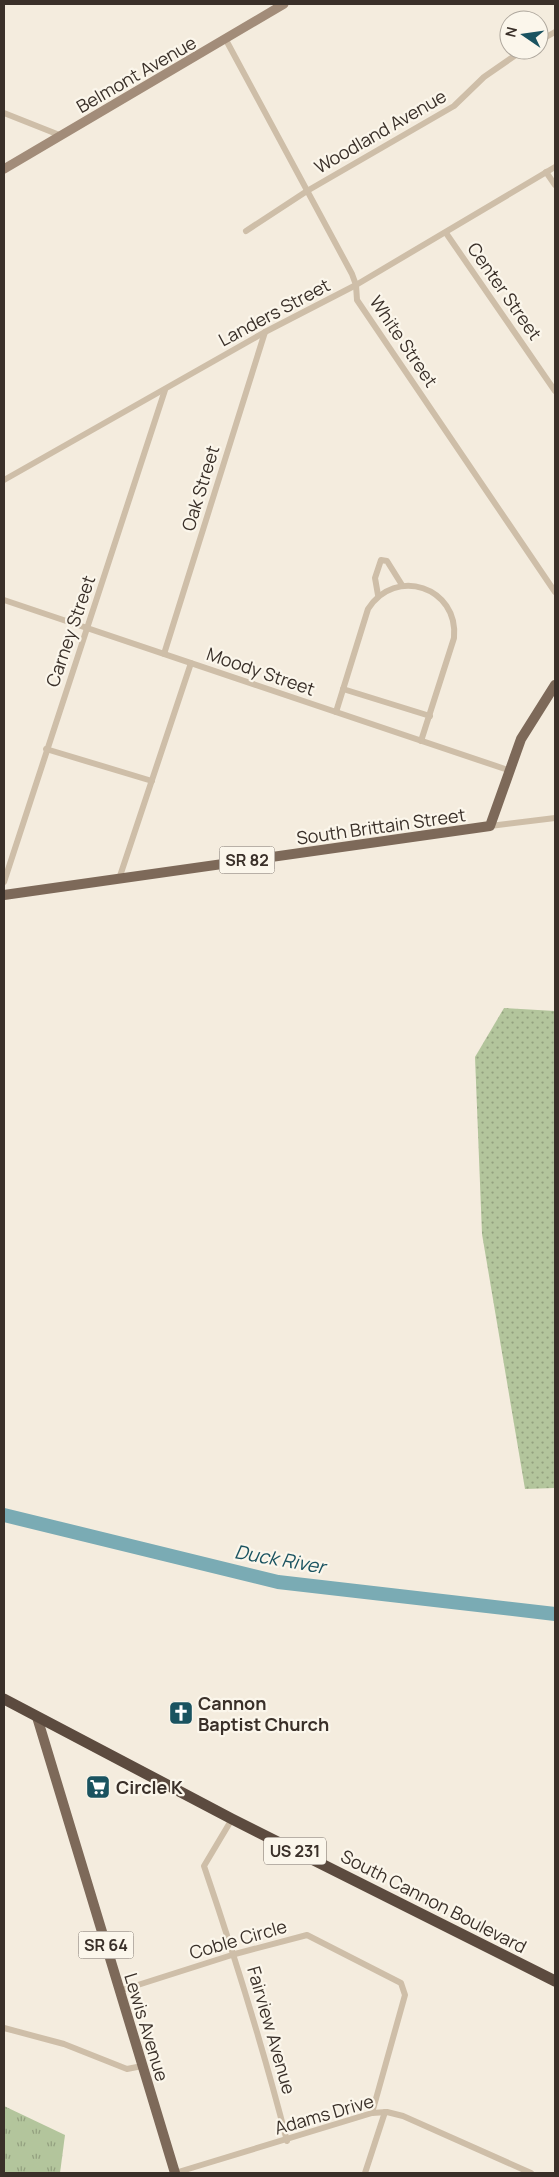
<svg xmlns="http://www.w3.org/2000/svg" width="559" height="2177" font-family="Manrope,sans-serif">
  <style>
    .grass { fill: url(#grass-dots) }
    .park { fill: url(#park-tufts) }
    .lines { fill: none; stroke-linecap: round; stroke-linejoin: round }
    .river { stroke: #7aabb4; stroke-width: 14 }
    .street { stroke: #cebea8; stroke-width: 6 }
    .secondary { stroke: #a28c79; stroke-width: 9 }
    .primary { stroke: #7d6959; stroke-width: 10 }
    .highway { stroke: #5c4b3f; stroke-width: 11 }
    .labels { text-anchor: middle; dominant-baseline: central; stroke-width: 4.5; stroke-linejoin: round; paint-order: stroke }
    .shield { fill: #fbf6eb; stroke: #746b63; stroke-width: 1 }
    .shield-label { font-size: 16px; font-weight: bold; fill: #3a3029 }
    .street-label { font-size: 18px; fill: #3a3029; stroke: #fbf6eb }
    .poi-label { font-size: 18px; font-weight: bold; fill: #3a3029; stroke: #fbf6eb; text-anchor: start }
    .water-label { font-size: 19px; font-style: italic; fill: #1a5360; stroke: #fbf6eb }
  </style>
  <defs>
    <pattern id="grass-dots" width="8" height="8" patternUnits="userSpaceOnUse" patternTransform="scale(1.25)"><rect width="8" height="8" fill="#b3c59c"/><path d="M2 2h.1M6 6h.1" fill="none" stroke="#93a07f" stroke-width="1.8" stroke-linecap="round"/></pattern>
    <pattern id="park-tufts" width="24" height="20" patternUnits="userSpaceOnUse" patternTransform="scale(1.25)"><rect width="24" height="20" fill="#b3c59c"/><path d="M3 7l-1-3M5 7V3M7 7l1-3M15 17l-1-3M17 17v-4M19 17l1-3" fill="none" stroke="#93a07f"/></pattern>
  </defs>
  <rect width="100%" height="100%" fill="#f4ecde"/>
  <path class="grass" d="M504,1008L555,1011V1488L525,1489L482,1234L475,1057Z"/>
  <path class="park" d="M4,2106L65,2135L60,2173H4Z"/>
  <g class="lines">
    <path class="river" d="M4,1515L278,1582L555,1614"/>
    <g class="street">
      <path d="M226,40L352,274L356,285L357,300L555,592"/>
      <path d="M539,41L555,32"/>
      <path d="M4,113L62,136"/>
      <path d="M546,172L555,185"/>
      <path d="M246,231L307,191L454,106L484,77L523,50"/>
      <path d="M446,233L555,391"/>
      <path d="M4,480L265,332L356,285L555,167"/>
      <path d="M378,595L375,578L381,560L387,561L402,585"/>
      <path d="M4,600L508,770"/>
      <path d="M164,654L265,332"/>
      <path d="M343,689L430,716"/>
      <path d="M336,712L368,609C395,566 459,587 454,638L421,741"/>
      <path d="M46,749L152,781"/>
      <path d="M490,826L555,818"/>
      <path d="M119,879L191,663"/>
      <path d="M4,882L165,390"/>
      <path d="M232,1819L204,1866C235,1957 263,2047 287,2141"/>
      <path d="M119,1991L235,1954L307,1935L401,1983L405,1995L372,2113"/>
      <path d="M4,2028L64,2044L127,2069L142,2066"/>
      <path d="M175,2173L372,2113L387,2112L403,2116L531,2173"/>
      <path d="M365,2173L385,2112"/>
    </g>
    <path class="secondary" d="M4,169L284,4"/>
    <g class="primary">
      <path d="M4,895L490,826L521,739L555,685"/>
      <path d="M37,1717L175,2173"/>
    </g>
    <path class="highway" d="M4,1699L232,1819L555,1981"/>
  </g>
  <defs>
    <symbol id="church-square" viewBox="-11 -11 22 22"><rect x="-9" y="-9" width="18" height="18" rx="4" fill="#1a5360" stroke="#fbf6eb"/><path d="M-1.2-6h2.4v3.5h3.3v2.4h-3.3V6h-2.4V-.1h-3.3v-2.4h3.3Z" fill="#fff"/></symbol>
    <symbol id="supermarket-square" viewBox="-11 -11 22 22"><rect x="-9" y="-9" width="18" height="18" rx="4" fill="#1a5360" stroke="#fbf6eb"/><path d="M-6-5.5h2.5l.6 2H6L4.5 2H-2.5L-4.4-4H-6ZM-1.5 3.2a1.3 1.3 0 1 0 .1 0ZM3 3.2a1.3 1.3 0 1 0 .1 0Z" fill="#fff"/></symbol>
  </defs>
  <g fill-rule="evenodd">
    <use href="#church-square" x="167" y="1699" width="28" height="28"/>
    <use href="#supermarket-square" x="84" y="1773" width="28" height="28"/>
  </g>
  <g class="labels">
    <g class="shield">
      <rect x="219.5" y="846.5" width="55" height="27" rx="4"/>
      <rect x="264" y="1837.5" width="62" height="27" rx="4"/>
      <rect x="78.5" y="1931.5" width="55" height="27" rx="4"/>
    </g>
    <g class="shield-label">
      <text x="247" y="860">SR 82</text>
      <text x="295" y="1851">US 231</text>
      <text x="106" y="1945">SR 64</text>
    </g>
    <g class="street-label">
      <text transform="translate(136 74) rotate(-30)">Belmont Avenue</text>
      <text transform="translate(380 131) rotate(-30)">Woodland Avenue</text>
      <text transform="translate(505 291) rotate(55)">Center Street</text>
      <text transform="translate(274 312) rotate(-28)">Landers Street</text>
      <text transform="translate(404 341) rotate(56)">White Street</text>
      <text transform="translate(200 488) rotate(-73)">Oak Street</text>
      <text transform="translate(70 631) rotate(-71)">Carney Street</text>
      <text transform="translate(261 671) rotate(19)">Moody Street</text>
      <text transform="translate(381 826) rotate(-8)">South Brittain Street</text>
      <text transform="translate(434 1901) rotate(27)">South Cannon Boulevard</text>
      <text transform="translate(238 1939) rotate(-16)">Coble Circle</text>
      <text transform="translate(147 2027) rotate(73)">Lewis Avenue</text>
      <text transform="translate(272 2030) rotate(74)">Fairview Avenue</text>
      <text transform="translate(324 2114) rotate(-16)">Adams Drive</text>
    </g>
    <g class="poi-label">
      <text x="198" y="1703">Cannon<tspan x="198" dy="21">Baptist Church</tspan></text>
      <text x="116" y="1787">Circle K</text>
    </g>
    <g class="water-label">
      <text transform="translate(280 1559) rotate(10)">Duck River</text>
    </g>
  </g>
  <rect width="559" height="2177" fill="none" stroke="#3a3029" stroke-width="10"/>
  <g transform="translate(524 35) rotate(283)"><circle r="24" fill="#fbf6eb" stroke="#aea79d"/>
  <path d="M0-4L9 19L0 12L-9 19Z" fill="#1a5360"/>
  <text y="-8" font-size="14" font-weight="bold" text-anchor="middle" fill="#3a3029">N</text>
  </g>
</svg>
